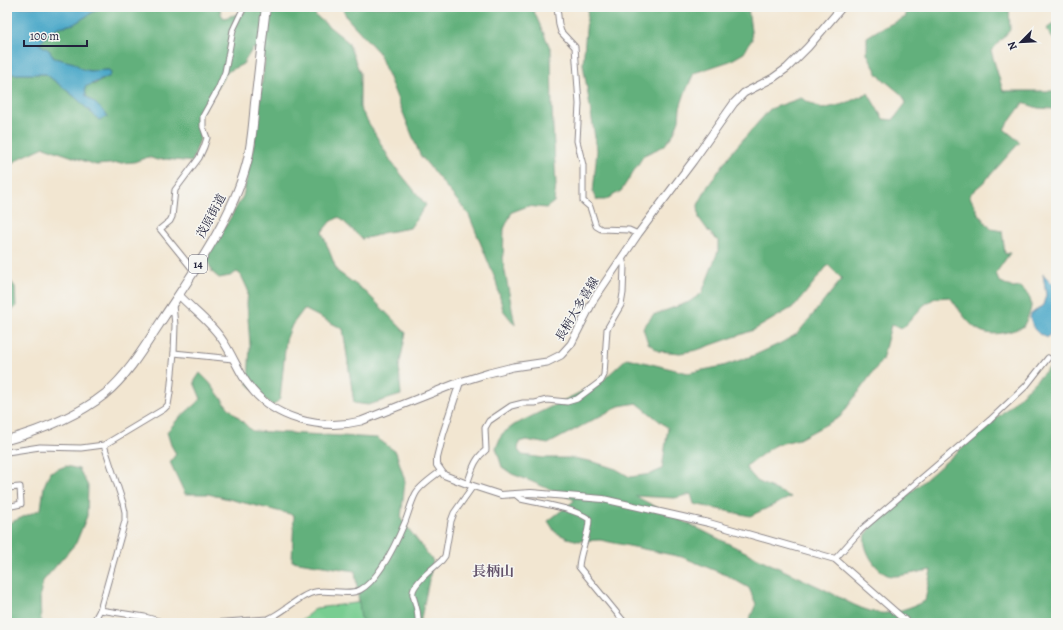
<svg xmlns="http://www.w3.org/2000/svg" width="1063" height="630" font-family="Alegreya,'Noto Serif JP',serif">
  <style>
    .green { fill: #78cd91; stroke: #4d7866 }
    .forest { fill: #62b07b; stroke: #42695b; fill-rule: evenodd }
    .water { fill: #49a7c8; stroke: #366482 }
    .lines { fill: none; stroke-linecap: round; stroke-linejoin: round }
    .minor-casing { stroke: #8a8486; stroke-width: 7 }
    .tertiary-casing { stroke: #8a8486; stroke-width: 8 }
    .secondary-casing { stroke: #8a8486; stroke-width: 9 }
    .primary-casing { stroke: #8a8486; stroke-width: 10 }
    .minor { stroke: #fff; stroke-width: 5 }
    .tertiary { stroke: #fff; stroke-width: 6 }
    .secondary { stroke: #fff; stroke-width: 7 }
    .primary { stroke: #fff; stroke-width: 8 }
    .labels { text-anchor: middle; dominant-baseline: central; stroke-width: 3; stroke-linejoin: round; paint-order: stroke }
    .shield { fill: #f6f6f2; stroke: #626272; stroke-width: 1 }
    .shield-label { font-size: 11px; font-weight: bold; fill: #22223b }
    .street-label { font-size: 12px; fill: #22223b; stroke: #f6f6f2 }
    .quarter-label { font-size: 14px; font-weight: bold; fill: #63536b; stroke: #f6f6f2 }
  </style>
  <rect width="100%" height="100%" fill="#f6f6f2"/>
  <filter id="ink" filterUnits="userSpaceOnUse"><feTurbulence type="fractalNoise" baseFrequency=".025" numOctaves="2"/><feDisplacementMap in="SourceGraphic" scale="8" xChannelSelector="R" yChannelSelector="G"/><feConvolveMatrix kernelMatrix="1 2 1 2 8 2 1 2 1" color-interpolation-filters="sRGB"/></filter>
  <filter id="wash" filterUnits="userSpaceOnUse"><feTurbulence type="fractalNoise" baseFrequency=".012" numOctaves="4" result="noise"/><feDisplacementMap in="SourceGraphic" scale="16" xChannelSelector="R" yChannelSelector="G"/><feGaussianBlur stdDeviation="0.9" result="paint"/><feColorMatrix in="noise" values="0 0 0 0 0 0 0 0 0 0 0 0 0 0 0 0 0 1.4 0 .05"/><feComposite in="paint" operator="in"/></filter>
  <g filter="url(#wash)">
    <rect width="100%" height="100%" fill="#f2e6d1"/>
    <path class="green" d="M379,600L390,623H298L316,608Z"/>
    <g class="forest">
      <path d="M101,7H220L221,14L224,18L245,12V7H316L315,15L348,42L360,73V108L392,163L426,205L410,228L382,233L375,236L362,239L339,217L329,223L322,232L337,271L366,292L406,333L399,367L401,395L368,405L354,403L343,329L304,309L292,325L286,340L280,399L273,406L248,384L250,345L247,304L248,290L241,275L237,272L230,276L219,278L212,272L207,258L243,196L255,139L265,58L253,48L243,64L227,72L198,117L200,139L192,162L166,159L157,160L148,157L134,162L96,165L44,147L20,158L7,167V78L10,74H46L75,97L99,120L96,104L86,96L85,86L95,84L110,76L111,73L109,70L90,71L82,69L74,63L54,58L49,50L39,44L46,37L49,32L59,27L74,24Z"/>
      <path d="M342,7H532L551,50L552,108L556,185L554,202L546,208L528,206L512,212L504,229L503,261L515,325L503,310L496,281L469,215L420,155L379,53L347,18Z"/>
      <path d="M588,7H748L752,39L744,53L730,61L694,73L685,93L680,108L679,120L674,133L664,146L644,155L621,191L605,200H597L593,193L597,150L583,64Z"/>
      <path d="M905,7H1009L1010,30L991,51L1003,91H1055L1056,89V111L1054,109L1038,108L1023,103L1004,129L1020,142L986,180L969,195L979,215L991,229L1002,231L1005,254L1010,253L996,273L999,281L1013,288L1021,287C1037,302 1031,310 1023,327C981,343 973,330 950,297L935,298L924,305L903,328L891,325L882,360L840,417L799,439L775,445L745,467L757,481L791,497L750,516L694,504L691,494L675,498L635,496C694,527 754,557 815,585C836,594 855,609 879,613C890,615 915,606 925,601L931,570C922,571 899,577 891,576C878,574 862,550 865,537C866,534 870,529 872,526L1009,407L1056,361V623H748L756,604L749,588L726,575L682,557L600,540L579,541L567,538L555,532L548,521L575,500L528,480L512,474L502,467L496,448L502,434L514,425L601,382L627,358L688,373L723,366L755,355L779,344L797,334L842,279L828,265L795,306L754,330L697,350L680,353L658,351L648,343L643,328L653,315L689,302L702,293L718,251V241L709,232L699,218L698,205L708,186L732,152L770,109L801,98L822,109L844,104L868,93L883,119L893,120L906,103L902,95L878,75L867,53V37L880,29L906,17ZM637,403L668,428L662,469L651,474L630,477L616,469L594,462L573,458H544L522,455L518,450L519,442L526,440L548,444L619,406Z"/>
      <path d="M1056,22V43L1046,29Z"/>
      <path d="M7,276L15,287L16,307L7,316Z"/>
      <path d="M200,373L209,382L227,406L252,431L377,438L396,452L405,481L401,519L433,561L420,623H365L361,619L355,571L292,561L294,515L208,494H185L170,462L176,454L171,445L167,432L177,420L201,399L194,382Z"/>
      <path d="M66,466L79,469L88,486L87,516L76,543L43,581L40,595L41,623H7V524L41,509L44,486L50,472Z"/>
    </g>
    <g class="water">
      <path d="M7,7H101L74,24L59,27L49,32L46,37L39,44L49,50L54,58L74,63L82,69L90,71L109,70L111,73L110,76L85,87L86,96L96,104L108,116L99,120L75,97L46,74H10L7,78Z"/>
      <path d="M1043,274L1056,287V326L1047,338L1042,334L1040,335L1034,329L1030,318L1031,314L1043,305L1046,295Z"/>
    </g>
  </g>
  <g filter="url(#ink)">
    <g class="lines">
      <defs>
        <g id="minor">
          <path d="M557,7L559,25L561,32L575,47L579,104L577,141L583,165V201L590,207L596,226L601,229L629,230L638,234"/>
          <path d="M194,271L160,229L170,221L172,217L175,190L199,158L204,147L207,138L203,127V116L218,89L225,72L233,30L244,7"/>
          <path d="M174,353L233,359"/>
          <path d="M7,452L40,447L81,448L104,445L164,409L168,405L170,393L174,353L175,325L173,305"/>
          <path d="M467,484C472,471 474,459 486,450L485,428L489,421L511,406L523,403H535L547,400L567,402L577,399L601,381L604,375L607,329L621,305L623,293L624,266L622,257"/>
          <path d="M7,488L20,487L21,504L7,507"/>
          <path d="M515,494L521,499C542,504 571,507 589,519C589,536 580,550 579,567L625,623"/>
          <path d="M835,559L862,529L990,420L1026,386L1048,358"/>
          <path d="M100,610L145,617L166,623"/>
          <path d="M93,623L100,610L125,521V512L123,503L104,445"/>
          <path d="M212,623L268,619C283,613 301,594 315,592C328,589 348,596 360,590C379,580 397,541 405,522C409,512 411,502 416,493C420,486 434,476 441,471"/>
          <path d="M418,623C419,611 416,607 413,595C410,585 435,567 442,560L445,556L451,521L454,513L473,486"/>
        </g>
        <path id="tertiary" d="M460,382L443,434L437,458V465L444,475L467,484L501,495L531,493L603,499L709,523L835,559L908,623"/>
        <path id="secondary" d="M179,295C193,310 212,323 223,341C232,354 238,370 247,383C272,419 321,431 361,421L460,382L489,373L513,367L547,362L561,355L571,344L594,299L638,234L693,161L734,103L744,93L773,78L787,68L808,47L842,7"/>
        <path id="primary" d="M7,440C42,430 76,417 105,394C130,373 146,344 164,317C193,273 232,218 246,166C252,146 253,124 255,103C259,71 262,39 266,7"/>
      </defs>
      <use href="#minor" class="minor-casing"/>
      <use href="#tertiary" class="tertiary-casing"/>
      <use href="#secondary" class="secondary-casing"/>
      <use href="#primary" class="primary-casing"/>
      <use href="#minor" class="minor"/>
      <use href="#tertiary" class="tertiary"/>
      <use href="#secondary" class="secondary"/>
      <use href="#primary" class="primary"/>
    </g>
  </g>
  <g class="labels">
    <rect class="shield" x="189" y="255" width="18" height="18" rx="3"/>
    <g class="shield-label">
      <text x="198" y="264">14</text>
    </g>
    <g class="street-label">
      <text transform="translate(211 216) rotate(-62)">茂原街道</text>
      <text transform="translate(577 309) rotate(-59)">長柄大多喜線</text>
    </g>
    <g class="quarter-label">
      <text x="493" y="571">長柄山</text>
    </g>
  </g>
  <rect width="1063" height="630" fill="none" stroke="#f6f6f2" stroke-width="24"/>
  <g transform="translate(1021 42) rotate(246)" stroke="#f6f6f2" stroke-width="3" paint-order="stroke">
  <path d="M0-3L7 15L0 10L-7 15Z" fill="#22223b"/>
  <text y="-6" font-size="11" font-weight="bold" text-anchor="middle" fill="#22223b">N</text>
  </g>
  <path d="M24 40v6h63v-6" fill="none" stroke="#22223b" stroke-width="2"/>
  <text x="30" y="40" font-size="12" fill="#22223b" stroke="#f6f6f2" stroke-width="3" paint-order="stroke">100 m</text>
</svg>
